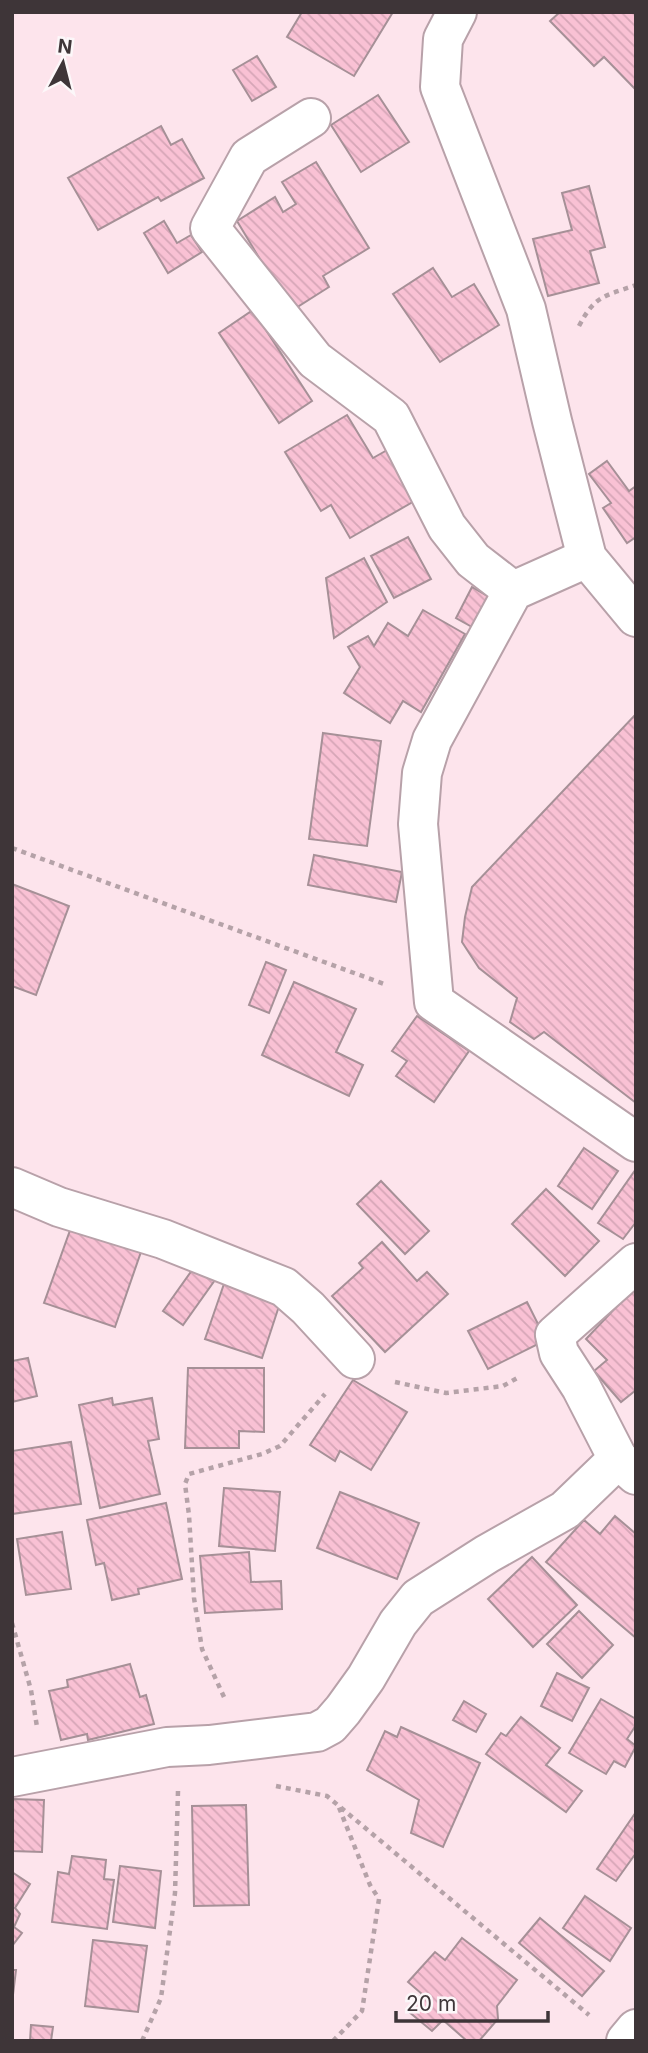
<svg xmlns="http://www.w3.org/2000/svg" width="648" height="2053" font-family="Inter,sans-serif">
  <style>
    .building { fill: url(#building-back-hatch); stroke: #a69097; stroke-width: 2 }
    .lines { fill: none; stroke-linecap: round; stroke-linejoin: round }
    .street-casing { stroke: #b8a1a9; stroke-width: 42 }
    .primary-casing { stroke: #b8a1a9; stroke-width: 42 }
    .path { stroke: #b5a2a8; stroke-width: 4.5; stroke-dasharray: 5 5; stroke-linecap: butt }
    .street { stroke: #fff; stroke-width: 38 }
    .primary { stroke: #fff; stroke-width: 38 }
  </style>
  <defs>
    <pattern id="building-back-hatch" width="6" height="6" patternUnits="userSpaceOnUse" patternTransform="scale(1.75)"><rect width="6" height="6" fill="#f9c1d4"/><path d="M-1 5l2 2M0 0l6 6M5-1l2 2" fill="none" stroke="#d6a6b7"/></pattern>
  </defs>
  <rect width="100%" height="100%" fill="#fde4ec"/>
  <g class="building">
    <path d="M302,12H393L354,76L287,37Z"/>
    <path d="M560,12H636V90L604,57L594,66L550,21Z"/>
    <path d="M257,56L276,87L252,101L233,70Z"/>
    <path d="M378,95L409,142L361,172L331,125Z"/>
    <path d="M161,126L171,145L182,139L204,178L161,201L158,197L98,230L68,178Z"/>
    <path d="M316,162L369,248L323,276L329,287L291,311L237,221L275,197L283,212L296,204L282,182Z"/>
    <path d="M589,186L605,247L590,251L599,283L548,296L533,239L572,230L562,193Z"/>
    <path d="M164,221L177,243L191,235L202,252L168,273L144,233Z"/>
    <path d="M433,268L452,297L474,284L499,325L440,362L393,294Z"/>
    <path d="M253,310L312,401L279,423L219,333Z"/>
    <path d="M347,415L373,458L389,449L418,499L350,538L331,505L321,511L285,452Z"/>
    <path d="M607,461L629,491L636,486V537L627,543L603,508L611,503L589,474Z"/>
    <path d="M408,537L431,579L394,598L371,556Z"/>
    <path d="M364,558L387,602L334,638L326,578Z"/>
    <path d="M472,587L489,597L472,627L456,618Z"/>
    <path d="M423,610L465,634L421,712L403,701L390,723L344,693L360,667L348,647L368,636L374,646L388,623L408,636Z"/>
    <path d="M636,714V1103L544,1032L534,1039L510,1022L517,998L479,968L462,942L465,917L472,887Z"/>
    <path d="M323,733L381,741L367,846L309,839Z"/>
    <path d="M314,855L402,872L396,902L308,885Z"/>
    <path d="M12,884L69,906L36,995L12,986Z"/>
    <path d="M266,962L286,970L269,1013L249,1005Z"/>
    <path d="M294,982L356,1009L336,1052L363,1065L349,1096L262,1055Z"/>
    <path d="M417,1016L469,1051L434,1102L396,1076L407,1061L392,1051Z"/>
    <path d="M584,1148L618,1171L592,1209L558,1186Z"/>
    <path d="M636,1169V1222L623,1239L598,1223Z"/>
    <path d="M381,1181L429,1231L405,1254L357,1204Z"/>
    <path d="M546,1189L599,1241L565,1276L512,1224Z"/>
    <path d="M73,1222L143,1246L115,1327L44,1303Z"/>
    <path d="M382,1242L417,1281L427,1272L448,1294L385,1352L332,1296L363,1268L359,1263Z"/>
    <path d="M195,1266L215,1280L183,1325L163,1311Z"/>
    <path d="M225,1281L281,1300L262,1358L205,1339Z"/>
    <path d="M636,1286V1390L621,1402L594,1371L607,1360L586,1339Z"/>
    <path d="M527,1302L546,1340L488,1369L468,1331Z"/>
    <path d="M28,1358L37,1396L12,1402V1361Z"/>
    <path d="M188,1368H264V1432L239,1431V1448H185Z"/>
    <path d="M353,1380L407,1412L371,1470L340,1451L335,1461L310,1445Z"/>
    <path d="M112,1398L113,1405L152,1398L159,1439L148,1441L160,1494L100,1508L79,1405Z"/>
    <path d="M71,1442L81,1504L12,1514V1451Z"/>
    <path d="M224,1488L280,1492L275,1551L219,1546Z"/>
    <path d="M340,1492L419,1523L397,1579L317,1548Z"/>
    <path d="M166,1503L182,1579L138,1589L139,1594L112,1600L104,1563L96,1565L87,1520Z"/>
    <path d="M615,1516L636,1534V1638L546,1562L584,1520L600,1534Z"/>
    <path d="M62,1532L71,1589L26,1595L17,1539Z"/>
    <path d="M249,1552L251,1582L281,1581L282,1609L205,1613L200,1556Z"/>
    <path d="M532,1557L577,1605L533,1647L488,1599Z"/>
    <path d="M579,1611L613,1645L582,1678L547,1644Z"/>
    <path d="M130,1664L140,1697L146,1695L154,1724L88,1740L87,1734L61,1740L49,1691L68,1687L67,1680Z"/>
    <path d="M557,1673L589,1688L572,1721L541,1706Z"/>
    <path d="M601,1699L636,1719V1725L627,1739L636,1746L625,1767L614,1761L606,1774L569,1753Z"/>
    <path d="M464,1701L486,1714L476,1732L453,1720Z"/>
    <path d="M521,1717L560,1748L546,1765L582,1791L566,1812L486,1754L501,1733L506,1736Z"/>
    <path d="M401,1727L480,1763L443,1847L411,1833L419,1800L367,1770L385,1731L397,1737Z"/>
    <path d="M12,1799L44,1800L42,1852L12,1851Z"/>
    <path d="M246,1805L249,1905L194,1906L192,1806Z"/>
    <path d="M636,1812V1853L616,1881L597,1869Z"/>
    <path d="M72,1856L106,1860L104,1879L114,1880L107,1929L52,1922L58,1872L69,1874Z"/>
    <path d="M120,1866L161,1871L155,1928L113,1922Z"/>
    <path d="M12,1872L30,1884L15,1908L20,1914L14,1927L22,1933L12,1946Z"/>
    <path d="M585,1896L631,1928L610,1961L563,1928Z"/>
    <path d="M540,1918L604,1971L582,1996L519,1943Z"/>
    <path d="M462,1938L517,1980L497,2006L498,2019L479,2041H467L443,2020L432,2031L408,2011L422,1994L408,1982L435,1952L445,1960Z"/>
    <path d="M93,1940L147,1946L138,2012L85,2006Z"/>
    <path d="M12,1970H16L12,2003Z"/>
    <path d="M31,2025L53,2027L51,2041H30Z"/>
  </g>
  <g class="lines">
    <defs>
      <g id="street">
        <path d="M457,12L443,39L440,87L526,309L552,421L587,558L636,617"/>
        <path d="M311,118L249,157L210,228L315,360L391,417L447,527L473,560L513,591"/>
        <path d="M587,558L513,591L432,740L422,773L418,824L434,1002L636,1142"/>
        <path d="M12,1187L59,1207L163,1239L284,1287L308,1308L355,1359"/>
        <path d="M618,1459L581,1387L559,1353L555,1335L636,1263"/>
        <path d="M12,1777L167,1747L209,1745L317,1732L330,1725L343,1710L366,1678L398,1623L418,1598L487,1554L565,1510L618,1459L636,1475"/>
      </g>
      <path id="primary" d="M626,2041L636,2029"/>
    </defs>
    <use href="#street" class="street-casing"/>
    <use href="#primary" class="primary-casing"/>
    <g class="path">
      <path d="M579,326C595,295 605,296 636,285"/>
      <path d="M12,848L387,985"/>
      <path d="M395,1382L446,1393L503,1386L519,1377"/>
      <path d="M12,1623L31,1690L37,1727"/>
      <path d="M224,1697L202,1649L194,1598L189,1515L185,1484L189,1474L262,1454L280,1446L325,1394"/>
      <path d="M276,1786L327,1796L589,2015"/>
      <path d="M142,2041L161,1998L175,1893L178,1791"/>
      <path d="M333,2041L362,2011L379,1899L370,1885L338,1805"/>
    </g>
    <use href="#street" class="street"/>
    <use href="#primary" class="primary"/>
  </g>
  <rect width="648" height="2053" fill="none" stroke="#3e3538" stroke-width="28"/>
  <g transform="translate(63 63) rotate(7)" stroke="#fcf7f9" stroke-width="5" paint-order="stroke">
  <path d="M0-5L12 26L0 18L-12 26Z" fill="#3e3538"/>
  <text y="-10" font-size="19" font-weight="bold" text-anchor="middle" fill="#3e3538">N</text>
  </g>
  <path d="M396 2011v10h152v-10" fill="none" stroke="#3e3538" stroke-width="3.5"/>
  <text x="406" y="2011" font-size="21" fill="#3e3538" stroke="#fcf7f9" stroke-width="5" paint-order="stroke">20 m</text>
</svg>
